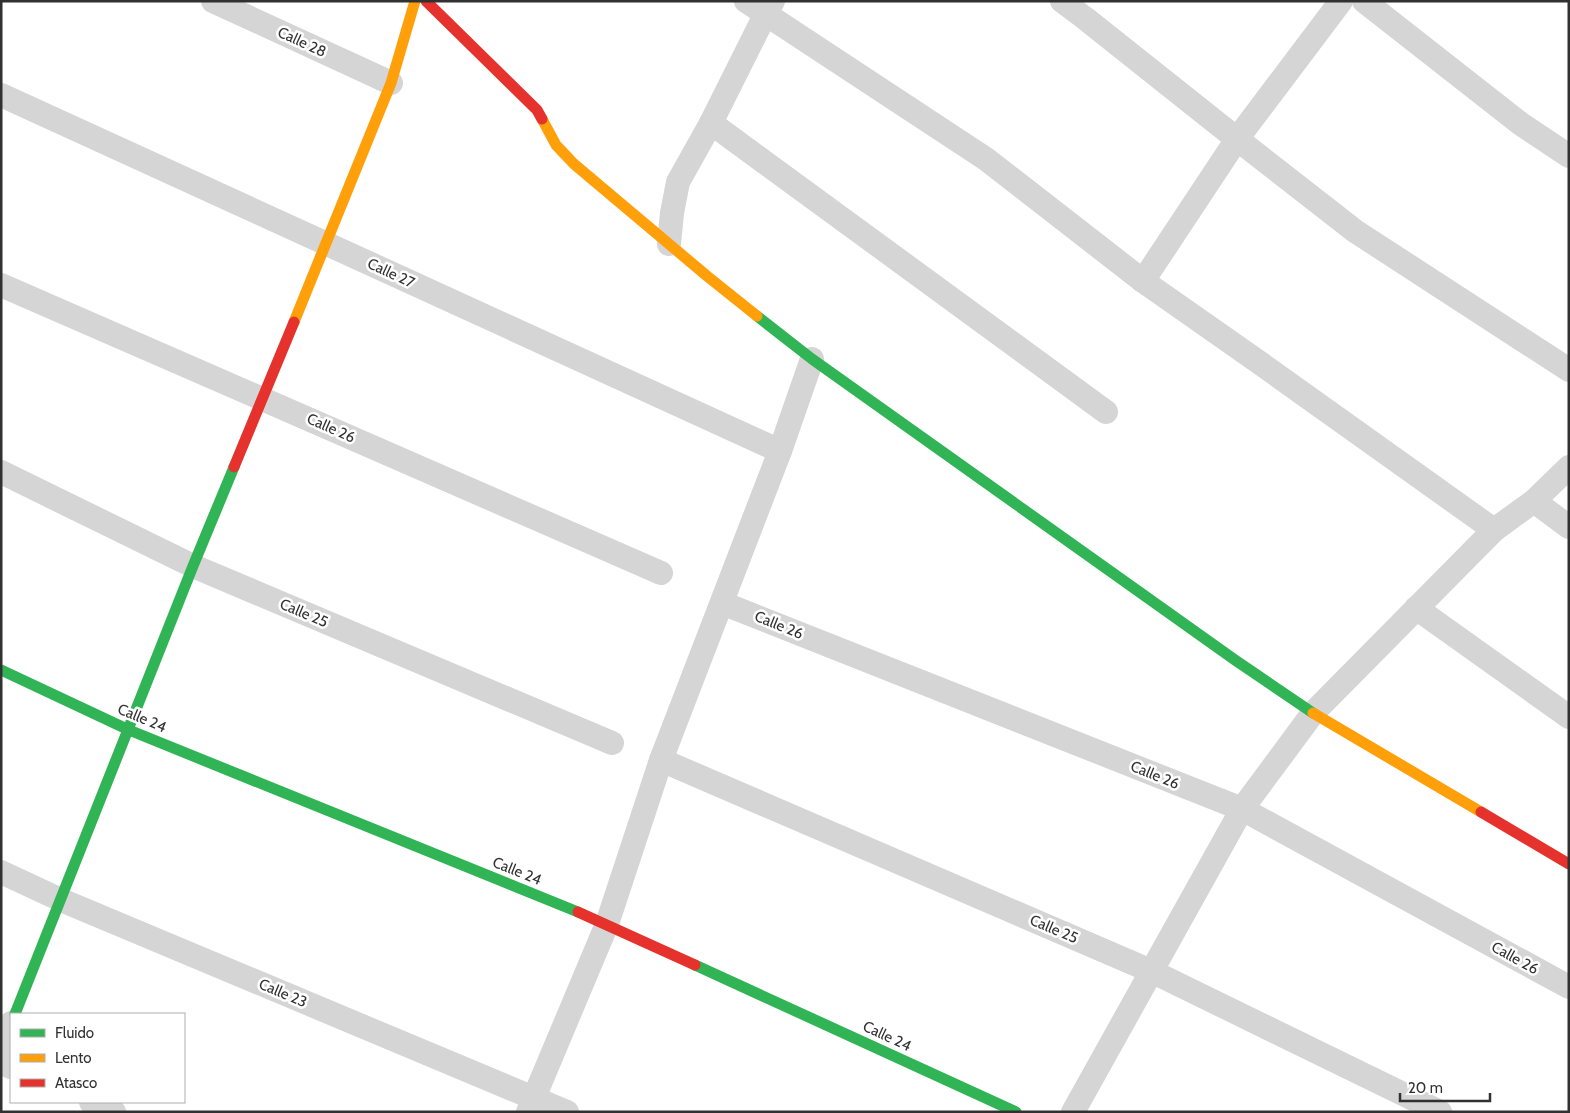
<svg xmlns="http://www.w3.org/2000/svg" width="1570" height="1113" font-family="Cabin,sans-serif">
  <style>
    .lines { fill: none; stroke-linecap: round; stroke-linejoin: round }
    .street { stroke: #d5d5d5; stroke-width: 24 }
    .fast { stroke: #30b455; stroke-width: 11 }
    .slow { stroke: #ff9f0a; stroke-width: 11 }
    .jam { stroke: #e5322d; stroke-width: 11 }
    .labels { text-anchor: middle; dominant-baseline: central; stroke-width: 5; stroke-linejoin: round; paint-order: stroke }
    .street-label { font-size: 15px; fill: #313131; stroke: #fff }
  </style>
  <rect width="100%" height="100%" fill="#fff"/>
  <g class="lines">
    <g class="street">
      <path d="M213,1L391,83"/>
      <path d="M746,1L986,159L1143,281L1267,368L1494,530"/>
      <path d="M1062,1L1086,19L1237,139L1355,231L1569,370"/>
      <path d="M1364,1L1521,124L1569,156"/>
      <path d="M1,95L780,451"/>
      <path d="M711,123L1106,412"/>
      <path d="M669,244L672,213L678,182L711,123L765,15L773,1"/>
      <path d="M1143,281L1237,139L1341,1"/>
      <path d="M1,285L661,573"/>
      <path d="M1,472L193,566L612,743"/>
      <path d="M1534,501L1569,527"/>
      <path d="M722,603L1242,809L1569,987"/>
      <path d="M1416,608L1569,717"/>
      <path d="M661,760L1151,971L1440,1112"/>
      <path d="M1,872L61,900L567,1112"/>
      <path d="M1,1048L11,1023"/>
      <path d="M1,1063L11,1067"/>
      <path d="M91,1102L114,1112"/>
      <path d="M528,1112L607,924L661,760L780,451L812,359"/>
      <path d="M1073,1112L1242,809L1313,713L1494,530L1534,501L1569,467"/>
    </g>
    <g class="fast">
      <path d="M757,316L812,359L1235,660L1313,713"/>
      <path d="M1,670L129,730L578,912"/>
      <path d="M695,965L1016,1112"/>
      <path d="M15,1014L193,566L234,467"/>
    </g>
    <g class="slow">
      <path d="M542,119L556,145L574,164L707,276L757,316"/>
      <path d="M294,322L391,83L415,1"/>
      <path d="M1313,713L1481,812"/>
    </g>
    <g class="jam">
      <path d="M426,1L537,110L542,119"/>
      <path d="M234,467L294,322"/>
      <path d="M1481,812L1569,864"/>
      <path d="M578,912L695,965"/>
    </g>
  </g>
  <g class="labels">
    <g class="street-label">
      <text transform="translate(302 42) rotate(25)">Calle 28</text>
      <text transform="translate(391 273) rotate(25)">Calle 27</text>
      <text transform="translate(331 428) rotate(24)">Calle 26</text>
      <text transform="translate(304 613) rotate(23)">Calle 25</text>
      <text transform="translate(779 625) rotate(22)">Calle 26</text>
      <text transform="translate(142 718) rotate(23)">Calle 24</text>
      <text transform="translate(1155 775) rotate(22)">Calle 26</text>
      <text transform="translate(517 871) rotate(22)">Calle 24</text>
      <text transform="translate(1054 929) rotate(23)">Calle 25</text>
      <text transform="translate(1515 958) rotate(29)">Calle 26</text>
      <text transform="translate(283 993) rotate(23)">Calle 23</text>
      <text transform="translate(887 1036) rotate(25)">Calle 24</text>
    </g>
  </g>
  <rect width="1570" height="1113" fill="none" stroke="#313131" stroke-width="5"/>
  <rect x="10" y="1013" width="175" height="90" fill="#ffffff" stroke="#adadad"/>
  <rect x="20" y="1029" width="25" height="8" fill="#30b455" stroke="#adadad"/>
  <text x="55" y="1038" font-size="15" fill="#313131">Fluido</text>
  <rect x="20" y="1054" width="25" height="8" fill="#ff9f0a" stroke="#adadad"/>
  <text x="55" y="1063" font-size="15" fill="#313131">Lento</text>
  <rect x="20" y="1079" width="25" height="8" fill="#e5322d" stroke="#adadad"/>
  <text x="55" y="1088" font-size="15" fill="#313131">Atasco</text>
  <path d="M1400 1093v8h90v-8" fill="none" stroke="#313131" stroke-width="2.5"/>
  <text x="1408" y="1093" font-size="15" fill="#313131" stroke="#ffffff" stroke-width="4" paint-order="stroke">20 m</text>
</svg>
